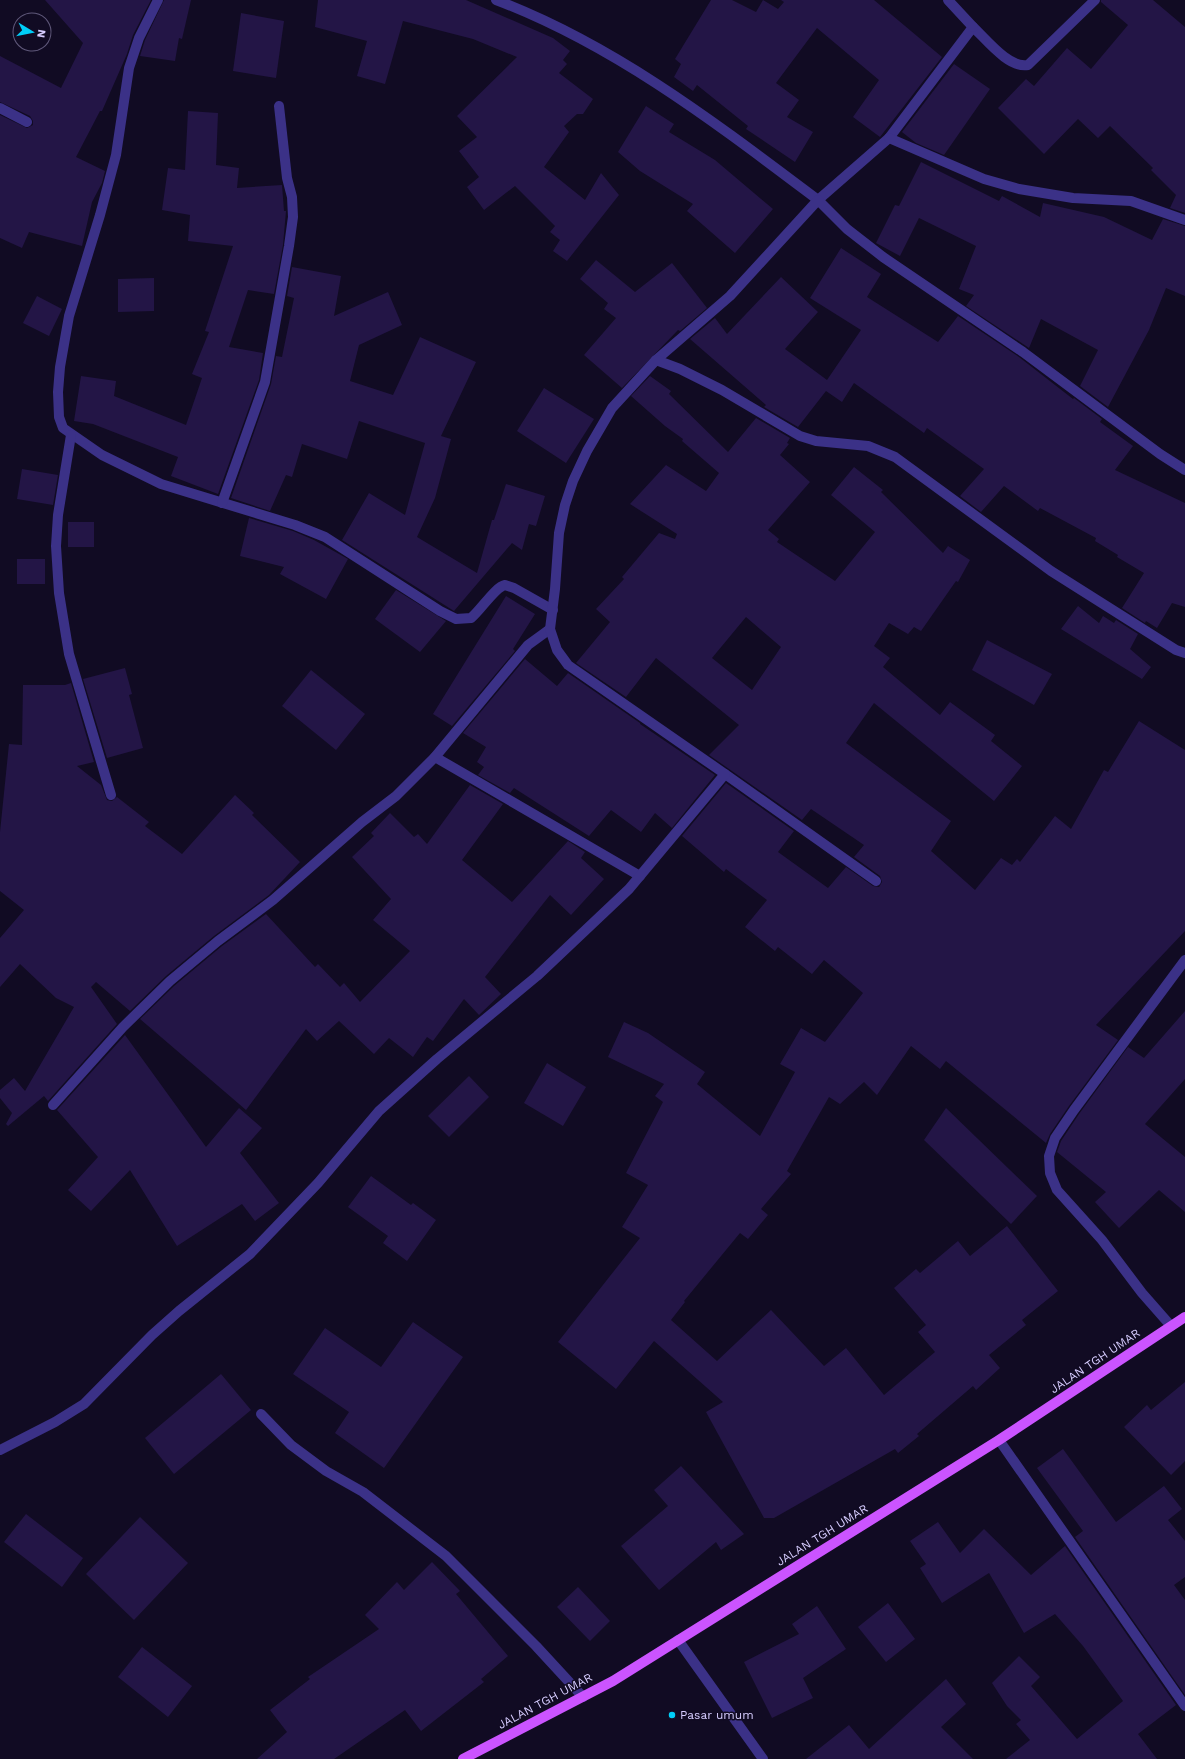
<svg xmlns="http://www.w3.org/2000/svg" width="1185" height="1759" font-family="'Work Sans',sans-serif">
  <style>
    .building { fill: #231546; fill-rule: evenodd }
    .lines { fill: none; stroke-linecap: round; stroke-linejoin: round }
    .street { stroke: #3b3187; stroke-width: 10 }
    .primary { stroke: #cb54ff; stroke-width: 10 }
    .poi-dot { fill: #00cef8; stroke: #110b23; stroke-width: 1.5 }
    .labels { text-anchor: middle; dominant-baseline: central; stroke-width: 3; stroke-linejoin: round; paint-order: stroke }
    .street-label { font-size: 12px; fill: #d7cdff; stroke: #110b23 }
    .poi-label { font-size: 12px; fill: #d7cdff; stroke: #110b23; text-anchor: start }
  </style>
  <rect width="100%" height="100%" fill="#110b23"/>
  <g class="building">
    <path d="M45,0H151L133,35L127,54L102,111H100L76,157L105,171L102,183L92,202L82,246L29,232L22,248L0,238V115L27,128L33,125V121L30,116L0,102V56L61,88L83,43Z"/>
    <path d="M164,0H191L182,39L179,38L175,61L140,56L145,40Z"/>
    <path d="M318,0H466L553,38L570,51L563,60L567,64L559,73L593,99L583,114H577L564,126L569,132L544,167L585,200L601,173L619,195L567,261L553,251L560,240L550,232L555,226L515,186L484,210L467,187L479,177L459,151L477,137L457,116L517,57L473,39L403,21L385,84L357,76L367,41L315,27Z"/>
    <path d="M711,0H732L756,12L763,0L778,9L784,2L781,0H874L942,57L880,137L853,117L879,80L817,28L776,83L799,100L787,117L813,132L795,162L746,129L748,126L697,85L693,91L674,77L681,64L675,59Z"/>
    <path d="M1101,0H1153L1185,27V213L1170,208L1176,195L1151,170L1153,168L1110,126L1098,138L1078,119L1044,154L998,108L1026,79L1034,86L1067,48L1091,69L1128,25L1101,2Z"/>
    <path d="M241,13L284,21L276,78L233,71Z"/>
    <path d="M954,64L990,89L944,155L916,143L902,132Z"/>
    <path d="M646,106L674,124L669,132L715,160L773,209L735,253L687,211L693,204L640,171L618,152Z"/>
    <path d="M188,111L218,113L216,165L239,168L237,188L282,185L284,211H286L283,245L274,294L248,290L229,347L263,353L259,380L218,494L171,476L178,457L93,424L74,421L81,376L116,381L114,396L186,425L202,378L192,374L209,332L205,331L233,246L188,241L190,215L162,210L168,168L185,170Z"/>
    <path d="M921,162L999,201L1002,196L1040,217L1043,203L1104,217L1152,240L1163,219L1185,226V296L1166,288L1149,330L1108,407L1080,386L1098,350L1041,319L1029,348L966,306L974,295L959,289L976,246L919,218L900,256L876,243L895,205L899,206Z"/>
    <path d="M841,248L881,274L867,297L938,342L958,316L1019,357L1073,399L1074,398L1102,419L1100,422L1133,446L1115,470L1185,503V607L1172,603L1157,628L1146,621L1145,623L1122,608L1144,573L1117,557L1118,555L1095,541L1096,538L1040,508L1038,511L1004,486L981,512L960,496L984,469L927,428L924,433L854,383L842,402L826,391L798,427L764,407L766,405L690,339L715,318L727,334L781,277L818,312L785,349L827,380L861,330L810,298Z"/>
    <path d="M596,260L635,292L672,263L707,308L680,331L678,330L622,388L584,355L616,318L604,309L608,303L580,279Z"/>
    <path d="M292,267L341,276L334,316L388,292L402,325L359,345L350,381L393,395L420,337L476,362L441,436L451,439L435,498L417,537L477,573L492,520H494L506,484L545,496L536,526L529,524L522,550L512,543L454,611L342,540L369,493L405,515L425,443L359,421L347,459L302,444L292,477L286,475L270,511L231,498L271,384L276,356L282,357L294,298L287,296Z"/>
    <path d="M154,278V311L118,312V279Z"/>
    <path d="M37,296L62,309L49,336L23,323Z"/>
    <path d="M650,376L671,391L669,394L728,452L756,418L790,438L787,443L789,444L780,455L810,482L768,530L779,539L777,542L835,581L875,532L831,495L854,467L883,490L881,492L943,553L948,546L970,560L958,582L956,581L921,631L914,627L908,634L889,623L874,646L890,658L883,667L940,715L950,702L995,735L991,741L1022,766L994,801L874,703L846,743L951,821L931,851L975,890L1001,858L1012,865L1017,859L1020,862L1055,816L1071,829L1104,770L1108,772L1139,721L1185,750V931L1096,1025L1118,1040L1069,1106L1050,1134L1046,1143L946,1061L940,1069L911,1046L877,1095L864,1082L840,1104L829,1097L787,1171L791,1174L761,1209L768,1215L748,1239L740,1233L684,1301L685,1302L671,1320L717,1361L771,1310L824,1366L846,1348L884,1395L935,1352L918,1332L926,1325L894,1288L916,1269L920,1273L958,1241L970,1256L1007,1226L1058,1291L1022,1320L1026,1325L989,1355L1000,1368L976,1390L973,1386L917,1434L919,1436L898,1453L895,1449L774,1518H764L706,1412L723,1402L654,1341L616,1389L558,1342L640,1238L622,1227L648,1185L626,1173L663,1102L655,1096L664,1084L608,1057L624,1022L648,1033L705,1072L697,1084L760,1136L795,1072L780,1064L801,1028L825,1042L863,993L824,960L812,974L778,947L775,951L745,927L767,900L726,869L724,872L682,836L726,783L794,831L778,852L828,888L846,867L873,886L879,887L882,882L880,876L854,857L864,845L811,809L802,820L709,755L739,725L656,658L626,697L576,663L610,622L596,609L624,579L622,577L659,533L675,539L677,534L630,504L666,465L706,491L719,473L682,441L683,439L665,426L631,396ZM746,617L781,647L752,690L712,658Z"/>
    <path d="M544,388L594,419L566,463L517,431Z"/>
    <path d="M22,469L58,475L53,505L17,499Z"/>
    <path d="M249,518L293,531L314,540L348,559L326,599L280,574L284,567L240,556Z"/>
    <rect x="68" y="522" width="26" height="25"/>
    <rect x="17" y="559" width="28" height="25"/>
    <path d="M396,590L446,621L420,652L375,619Z"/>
    <path d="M506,596L535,614L513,649L515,651L452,726L433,714Z"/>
    <path d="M1078,606L1099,623L1103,616L1114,623L1116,620L1138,634L1130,649L1151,667L1142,679L1061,629Z"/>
    <path d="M987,640L1052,674L1034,705L972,670Z"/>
    <path d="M525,659L557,686L568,673L640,723V724L715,775L672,828L655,813L641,832L611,810L589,836L514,788L510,793L478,775L484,767L477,762L486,747L463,733Z"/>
    <path d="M125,668L132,694L129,695L143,748L107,758L83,679Z"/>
    <path d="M311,670L365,714L336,750L282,706Z"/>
    <path d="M71,683L94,762L77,766L101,785L107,800L112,801L117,797L149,822L145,826L182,854L235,795L254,813L252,815L300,862L269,895L214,936L166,976L130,1011L96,982L91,987L117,1024L48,1101L44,1096L8,1126L6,1124L12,1113L0,1098V1090L14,1078L25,1091L74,1007L56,998L20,964L0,987V938L24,910L0,891V832L9,744L22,745L23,685H65Z"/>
    <path d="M470,785L503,804L462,860L512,902L568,841L585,852L581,858L604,879L571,915L550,895L485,977L501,994L479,1015L464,999L433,1041L427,1037L413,1057L389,1038L374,1054L339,1021L317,1041L306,1029L246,1110L140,1019L174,986L222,946L266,914L315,967L318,964L340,987L344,983L360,1002L410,951L373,920L391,899L352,857L374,836L371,833L390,813L414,837L418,834L427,844Z"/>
    <path d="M1185,1011V1079L1145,1124L1185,1157V1212L1159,1190L1119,1228L1095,1202L1106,1192L1057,1152L1061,1141L1079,1114L1128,1047L1144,1058Z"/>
    <path d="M125,1035L206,1147L239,1108L262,1128L240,1153L279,1203L255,1221L242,1204L177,1246L130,1170L91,1211L68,1190L98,1157L57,1110Z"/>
    <path d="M547,1063L586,1087L563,1126L524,1103Z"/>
    <path d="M469,1076L489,1097L449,1137L428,1116Z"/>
    <path d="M946,1108L1037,1196L1011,1224L924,1140Z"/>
    <path d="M371,1176L411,1205L413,1203L436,1220L407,1261L383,1243L388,1236L348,1207Z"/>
    <path d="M413,1322L463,1357L384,1468L335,1433L349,1412L293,1374L325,1328L381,1367Z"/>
    <path d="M221,1374L251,1410L174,1474L145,1438Z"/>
    <path d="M1185,1382V1461L1171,1475L1124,1427L1147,1405L1151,1410Z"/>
    <path d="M1063,1449L1116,1522L1164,1486L1182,1509L1168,1520L1185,1541V1577L1174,1585L1185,1600V1695L1075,1537L1083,1531L1037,1468Z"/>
    <path d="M681,1466L744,1534L721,1550L716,1542L659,1590L621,1546L668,1506L654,1490Z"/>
    <path d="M26,1514L83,1558L62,1587L4,1542Z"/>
    <path d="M140,1517L188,1563L134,1620L86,1574Z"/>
    <path d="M938,1522L960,1553L984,1529L1031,1575L1065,1546L1176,1705L1138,1734L1157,1759H1006L1030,1740L1016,1724L1021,1720L1007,1706L992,1683L1019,1656L1040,1677L1031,1686L1077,1739L1123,1701L1083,1646L1055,1614L1024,1633L989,1573L942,1603L920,1568L926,1564L910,1541Z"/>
    <path d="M432,1562L460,1591L456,1594L508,1656L481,1679L484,1682L421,1731L405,1710L334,1759H257L287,1732L270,1710L310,1679L308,1677L379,1629L365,1615L397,1582L404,1590Z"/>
    <path d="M578,1587L610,1621L590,1641L557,1607Z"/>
    <path d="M888,1603L915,1639L886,1662L858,1627Z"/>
    <path d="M817,1606L846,1649L803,1678L813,1698L772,1718L744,1662L799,1634L792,1624Z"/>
    <path d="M142,1647L192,1686L168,1717L118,1677Z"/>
    <path d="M946,1679L966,1704L941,1727L973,1759H806L849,1725L869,1749Z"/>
  </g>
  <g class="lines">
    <g class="street">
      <path d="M158,0L139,38L129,68L116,155L100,215L69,316L60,367L58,392L59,417L63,428L102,455L161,484L295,525L325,537L440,611L456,619L471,618C481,610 495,587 505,585L514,588L553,610"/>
      <path d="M496,0C615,45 717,124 818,200L889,138L973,27C986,39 1009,69 1028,65L1095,0"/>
      <path d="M948,0L973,27"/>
      <path d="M0,108L27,122"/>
      <path d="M889,138L984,179L1019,189L1073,198L1131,201L1185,220"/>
      <path d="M656,360L730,296L818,200L847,229L883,257L1023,352L1160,454L1185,470"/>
      <path d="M71,435L58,515L56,546L59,593L69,654L111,795"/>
      <path d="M222,503L265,382L289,246L293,217L292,197L287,178L279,106"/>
      <path d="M435,757L640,876"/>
      <path d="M725,774L876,881"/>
      <path d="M53,1105L123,1027L170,981L218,941L273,900L362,822L396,796L435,757L528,645L550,629"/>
      <path d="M1171,1326L1142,1293L1102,1240L1057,1190L1050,1173L1049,1156L1055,1138L1074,1110L1185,960"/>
      <path d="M261,1414L291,1445L326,1471L363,1492L446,1556L536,1646L583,1697"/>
      <path d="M999,1440L1185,1706"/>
      <path d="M0,1450L55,1422L84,1404L152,1335L179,1311L250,1254L318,1183L379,1111L437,1059L537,976L629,889L725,774L568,665L557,650L550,629L555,589L559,533L565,505L573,481L587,451L612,408L656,360L680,369L722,390L800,436L816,441L868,446L895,457L1051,571L1176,650L1185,653"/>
      <path d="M678,1640L763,1759"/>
    </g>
    <path class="primary" d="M463,1759L613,1681L999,1440L1185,1317"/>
  </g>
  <circle class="poi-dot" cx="672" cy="1715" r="4"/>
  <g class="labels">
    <g class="street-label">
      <text transform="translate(1095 1361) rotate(-34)">JALAN TGH UMAR</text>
      <text transform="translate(822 1535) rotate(-32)">JALAN TGH UMAR</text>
      <text transform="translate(545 1701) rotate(-28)">JALAN TGH UMAR</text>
    </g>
    <g class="poi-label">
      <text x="680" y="1715">Pasar umum</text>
    </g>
  </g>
  <g transform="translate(32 32) rotate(100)"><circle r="19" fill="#110b23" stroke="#60597b"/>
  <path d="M0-3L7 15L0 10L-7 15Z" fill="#00cef8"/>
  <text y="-6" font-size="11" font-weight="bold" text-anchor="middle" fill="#d7cdff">N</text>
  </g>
</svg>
